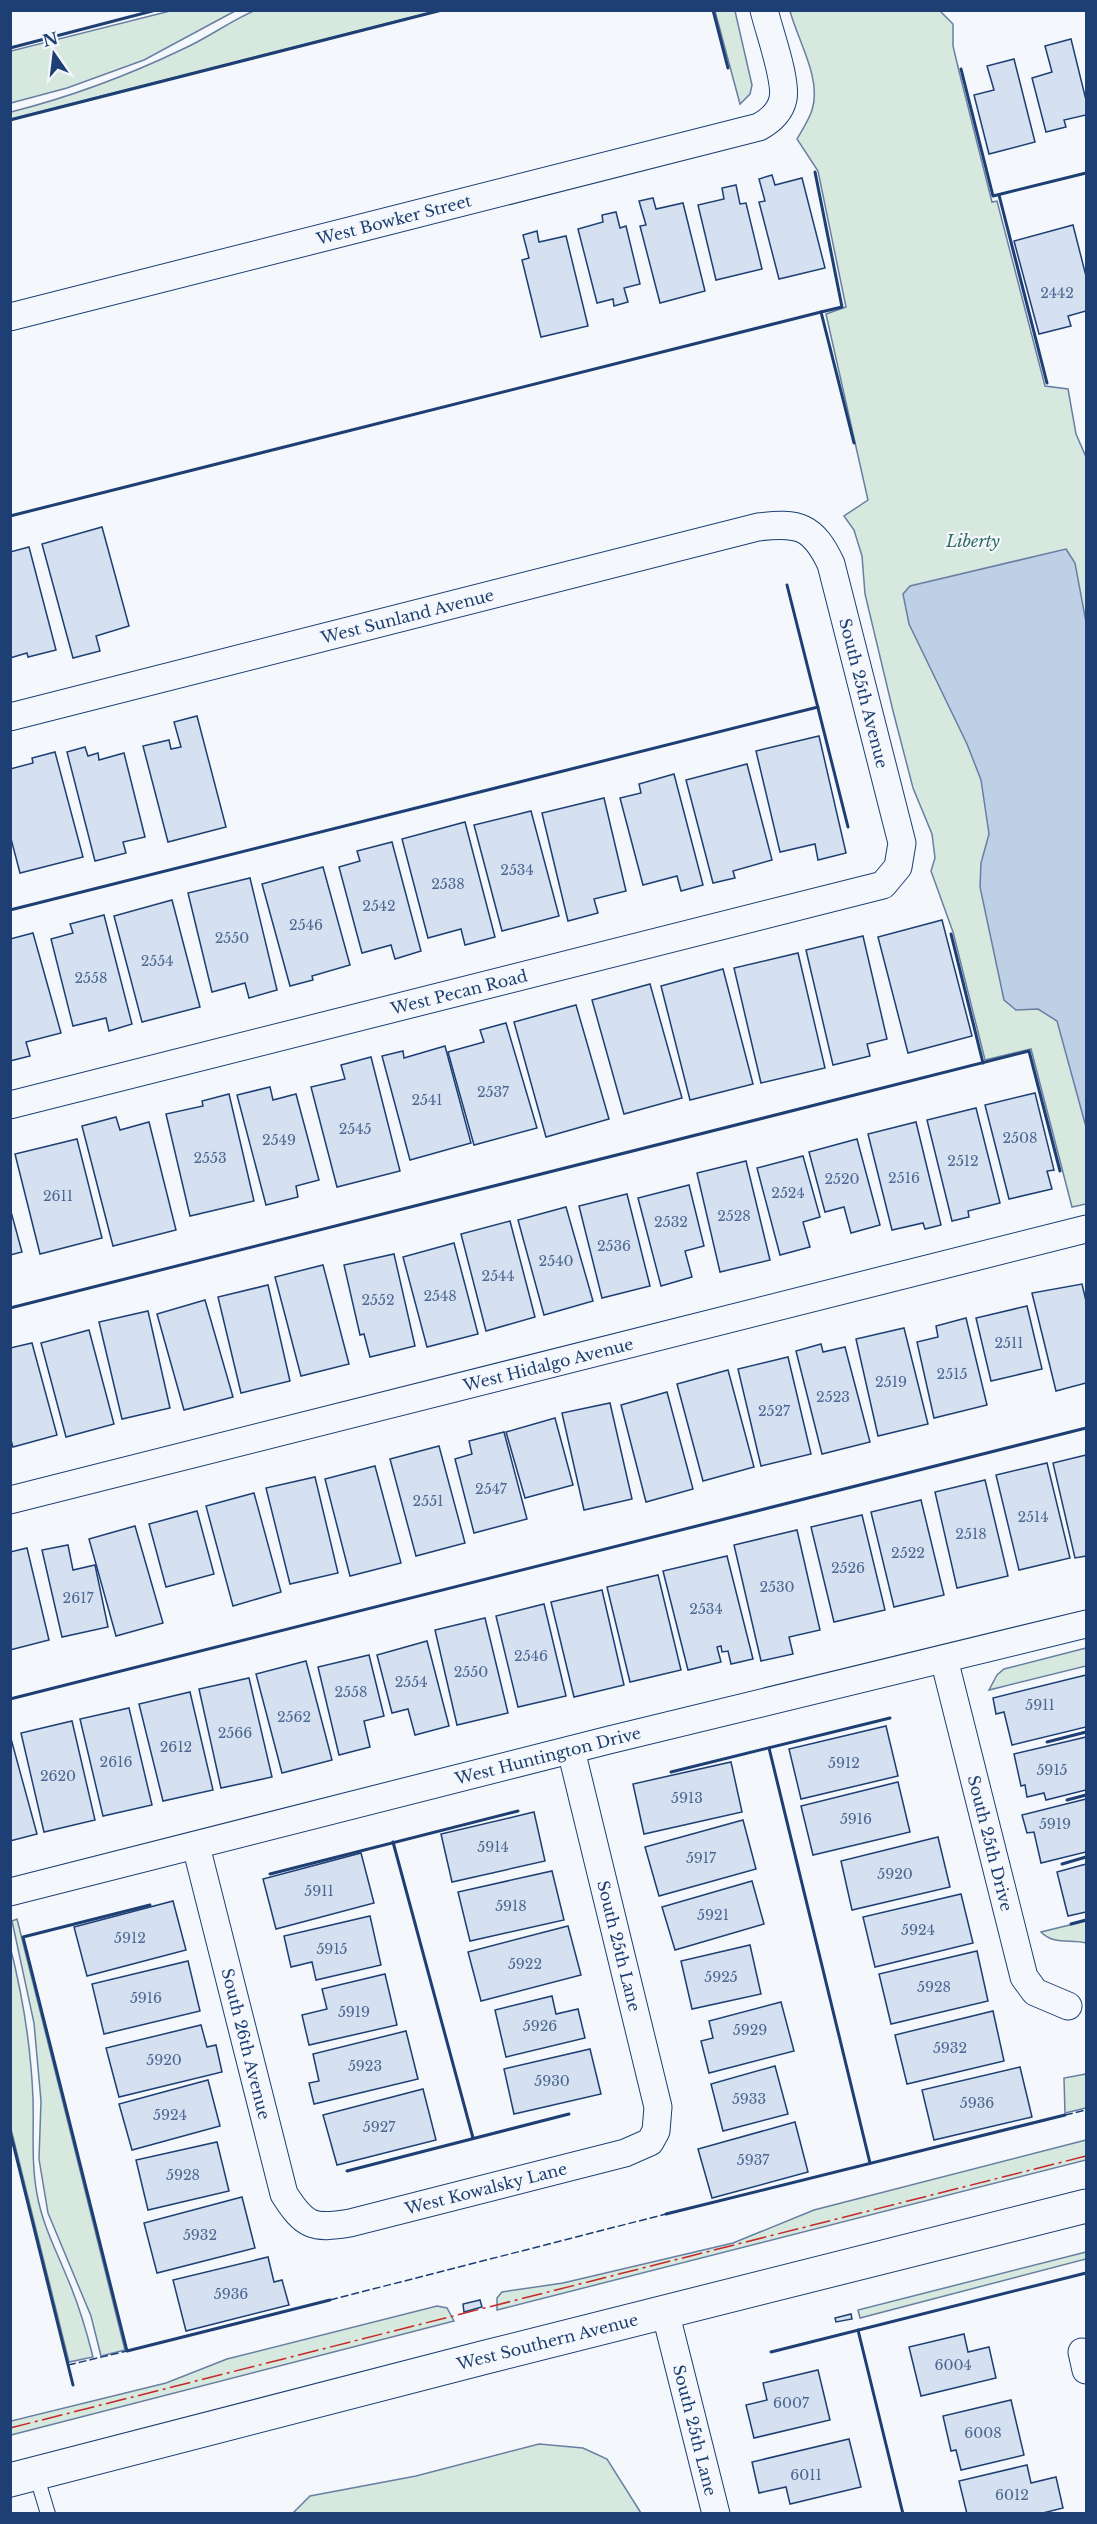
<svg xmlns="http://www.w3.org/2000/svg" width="1097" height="2524" font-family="'Libre Baskerville',serif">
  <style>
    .green { fill: #d7e8df; stroke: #687fa3; stroke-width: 1.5 }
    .water { fill: #bed0e5; stroke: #687fa3; stroke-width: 1.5 }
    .building { fill: #d5e0f0; stroke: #1d3f73; stroke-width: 1.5 }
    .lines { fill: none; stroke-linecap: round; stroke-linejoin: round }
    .service-casing { stroke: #1d3f73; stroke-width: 16 }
    .minor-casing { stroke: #1d3f73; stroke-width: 29 }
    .secondary-casing { stroke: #1d3f73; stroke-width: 35 }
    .service { stroke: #f4f7fb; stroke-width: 14 }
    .minor { stroke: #f4f7fb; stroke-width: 27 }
    .secondary { stroke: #f4f7fb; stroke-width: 33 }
    .fence { stroke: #1d3f73; stroke-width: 1.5; stroke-dasharray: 8 3; stroke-linecap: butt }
    .wall { stroke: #1d3f73; stroke-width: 3 }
    .power { stroke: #c62828; stroke-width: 1.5; stroke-dasharray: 21 4.5 3 4.5; stroke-linecap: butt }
    .labels { text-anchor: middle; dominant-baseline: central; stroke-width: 4.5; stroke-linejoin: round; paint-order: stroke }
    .number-label { font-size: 14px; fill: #4b6792 }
    .street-label { font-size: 16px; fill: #1d3f73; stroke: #f4f7fb }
    .park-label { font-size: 16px; font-style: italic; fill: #2c6c60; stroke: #f4f7fb }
  </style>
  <rect width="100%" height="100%" fill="#f4f7fb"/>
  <g class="green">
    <path d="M256,10L436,11L11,119V112C70,97 127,76 183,49C208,38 230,21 256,10Z"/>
    <path d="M170,11H235L144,60L67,88L11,103V51Z"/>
    <path d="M715,11H735L752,85L750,94L740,104Z"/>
    <path d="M790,11H940L953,24V46L958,67L992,202L997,201L1045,386L1068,389L1076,434L1086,457V1204L1072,1207L1031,1049L985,1060L953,932L931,871L935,858L932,834L913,788L893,711L865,594L862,556L854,530L844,516L868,500L826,314L846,307L818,171L797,139C802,130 809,120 812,110C822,79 798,41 790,11Z"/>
    <path d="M1086,1648V1666L989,1690L997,1675L1004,1669Z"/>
    <path d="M17,1919L125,2350L101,2356L91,2316L48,2213L39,2159L41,2101L34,2023L12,1921Z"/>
    <path d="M1086,1921V1943C1071,1939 1053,1945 1041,1932Z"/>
    <path d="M10,1946C23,1997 31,2046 33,2099C34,2131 31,2162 37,2194C42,2223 55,2248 66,2275C78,2302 86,2329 93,2357L69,2362L11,2129Z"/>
    <path d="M1086,2074V2108L1065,2113L1064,2078Z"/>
    <path d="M1086,2140V2160L497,2310V2298L502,2292L563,2283L733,2243L814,2210Z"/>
    <path d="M1086,2252V2259L860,2318L858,2310Z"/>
    <path d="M437,2306L447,2308L454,2321L11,2435V2421L166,2383L227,2359Z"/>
    <path d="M539,2444L583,2448L607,2459L641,2513H293L310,2496L416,2476Z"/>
  </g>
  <path class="water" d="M1066,549L1075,563L1086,622V1127L1057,1021L1038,1009L1016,1010L1004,1000L980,887L981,863L989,834L981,780L967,744L909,624L903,594L910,586Z"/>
  <g class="building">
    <path d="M1071,39L1086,100V115L1064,120L1066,127L1046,132L1032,78L1052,72L1045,46Z"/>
    <path d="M1014,59L1035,142L989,154L974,95L994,90L987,66Z"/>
    <path d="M772,175L775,185L802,178L825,268L779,279L759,202L765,201L759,179Z"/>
    <path d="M736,185L740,204L746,203L762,269L716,280L698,205L724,199L722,188Z"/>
    <path d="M653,198L656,209L683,203L705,291L660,303L640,226L646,225L639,201Z"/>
    <path d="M616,212L620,228L626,226L640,284L624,288L628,302L614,306L613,299L597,303L578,229L603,222L602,215Z"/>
    <path d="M1073,225L1086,276V311L1068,316L1071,326L1039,334L1014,241Z"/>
    <path d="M537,231L539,242L566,236L588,326L541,337L522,260L529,258L523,235Z"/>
    <path d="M102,527L129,626L96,636L100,651L73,658L42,544Z"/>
    <path d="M29,547L56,650L28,657L27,653L10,658V552Z"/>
    <path d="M197,716L226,827L168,842L143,746L169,740L171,749L181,747L174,722Z"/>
    <path d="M819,736L846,853L818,860L815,844L780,852L756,751Z"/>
    <path d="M85,747L88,756L98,753L99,760L124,753L145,837L123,842L126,853L95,861L67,752Z"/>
    <path d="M55,752L83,857L20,873L10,835V769L33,763L32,758Z"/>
    <path d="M747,764L772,860L733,871L735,878L713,883L686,780Z"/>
    <path d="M674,774L703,885L681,891L677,876L643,885L620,798L641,793L639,784Z"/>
    <path d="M604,798L626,891L594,899L598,913L568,921L542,813Z"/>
    <path d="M531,811L559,916L502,931L474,825Z"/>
    <path d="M465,822L495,937L465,945L461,929L428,938L402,839Z"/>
    <path d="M392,842L421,951L395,959L391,945L362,953L339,867L360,861L357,851Z"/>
    <path d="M323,867L350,965L312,976L313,980L290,986L262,884Z"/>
    <path d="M250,878L277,990L249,998L245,983L212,992L188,893Z"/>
    <path d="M172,900L200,1007L142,1022L114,916Z"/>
    <path d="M104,915L132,1024L109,1031L106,1018L73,1026L51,939L73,933L70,924Z"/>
    <path d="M942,920L972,1036L908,1053L878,937Z"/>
    <path d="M33,933L61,1033L26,1042L30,1056L10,1061V939Z"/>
    <path d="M863,936L887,1039L867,1044L870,1056L833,1065L806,950Z"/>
    <path d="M798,953L825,1068L761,1083L734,968Z"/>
    <path d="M723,969L753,1084L690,1100L661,986Z"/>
    <path d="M650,984L682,1098L624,1114L592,1000Z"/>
    <path d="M576,1005L609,1119L546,1137L514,1022Z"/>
    <path d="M506,1023L537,1128L474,1145L448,1052L484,1042L480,1030Z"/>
    <path d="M445,1046L471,1143L410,1160L382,1056L403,1051L404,1058Z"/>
    <path d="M371,1057L400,1171L337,1187L311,1087L345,1079L341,1065Z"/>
    <path d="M270,1087L273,1100L296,1094L319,1180L296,1186L298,1197L266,1205L237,1095Z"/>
    <path d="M1035,1093L1054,1170L1047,1171L1052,1189L1009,1199L985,1105Z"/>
    <path d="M229,1094L254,1201L190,1216L166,1114L203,1106L202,1101Z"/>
    <path d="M976,1108L1000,1203L968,1211L969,1217L952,1221L927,1120Z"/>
    <path d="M116,1117L120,1130L149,1122L176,1230L113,1246L82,1126Z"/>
    <path d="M916,1122L941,1225L925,1229L923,1223L892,1230L868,1134Z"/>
    <path d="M77,1139L102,1238L40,1254L15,1154Z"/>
    <path d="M857,1139L880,1225L851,1233L844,1207L825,1212L809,1152Z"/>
    <path d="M803,1156L820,1217L803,1222L810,1247L780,1255L757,1168Z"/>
    <path d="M746,1161L770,1260L720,1272L697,1173Z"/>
    <path d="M689,1185L704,1246L685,1251L692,1277L661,1286L638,1198Z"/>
    <path d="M627,1194L650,1286L602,1298L579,1206Z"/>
    <path d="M566,1207L593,1301L544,1315L518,1220Z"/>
    <path d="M10,1208L22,1252L10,1255Z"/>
    <path d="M510,1221L535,1317L486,1331L461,1234Z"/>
    <path d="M454,1243L478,1334L427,1347L403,1257Z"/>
    <path d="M394,1254L415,1346L370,1357L364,1334L360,1335L344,1265Z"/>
    <path d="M323,1265L349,1364L301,1376L275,1277Z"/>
    <path d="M1082,1284L1086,1301V1383L1056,1391L1032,1293Z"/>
    <path d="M268,1285L290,1381L241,1393L218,1297Z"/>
    <path d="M205,1300L233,1397L184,1410L157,1314Z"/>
    <path d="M1027,1306L1042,1369L991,1381L976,1318Z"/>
    <path d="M148,1311L170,1408L122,1419L99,1322Z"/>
    <path d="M966,1318L987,1405L934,1418L917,1342L938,1337L936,1326Z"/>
    <path d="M904,1328L928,1424L878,1436L856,1339Z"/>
    <path d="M89,1330L114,1424L66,1437L41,1343Z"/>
    <path d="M32,1343L57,1435L13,1447L10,1437V1348Z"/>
    <path d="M821,1344L823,1352L845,1347L870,1442L822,1454L796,1351Z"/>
    <path d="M788,1357L811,1454L761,1466L738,1369Z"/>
    <path d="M728,1370L754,1467L703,1481L677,1384Z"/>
    <path d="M667,1392L693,1489L646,1502L621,1405Z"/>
    <path d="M610,1403L632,1499L584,1510L562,1413Z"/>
    <path d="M555,1418L573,1485L525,1498L506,1432Z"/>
    <path d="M504,1432L527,1519L474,1533L455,1459L472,1454L469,1441Z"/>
    <path d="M439,1446L465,1543L416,1556L390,1459Z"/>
    <path d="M1086,1455V1556L1075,1558L1053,1463Z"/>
    <path d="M1047,1463L1070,1558L1019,1570L996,1475Z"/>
    <path d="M375,1466L401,1563L350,1576L325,1479Z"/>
    <path d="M315,1477L338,1573L290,1584L266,1488Z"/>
    <path d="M985,1480L1008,1576L957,1588L935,1492Z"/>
    <path d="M254,1493L281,1592L233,1606L206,1506Z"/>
    <path d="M921,1500L944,1595L894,1607L871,1512Z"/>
    <path d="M197,1511L214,1574L166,1587L149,1524Z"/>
    <path d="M862,1515L885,1610L834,1622L811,1527Z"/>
    <path d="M135,1526L163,1623L116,1636L89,1539Z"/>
    <path d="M797,1530L820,1630L789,1637L793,1654L761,1661L734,1545Z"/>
    <path d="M68,1545L73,1570L95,1565L108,1627L62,1637L42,1550Z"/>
    <path d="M27,1548L49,1640L10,1650V1552Z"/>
    <path d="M727,1556L753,1659L731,1664L728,1651L722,1652L721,1646L717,1647L721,1662L688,1670L663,1571Z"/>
    <path d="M658,1575L681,1670L630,1682L607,1587Z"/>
    <path d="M602,1590L624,1685L574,1697L551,1602Z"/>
    <path d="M544,1604L566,1696L518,1707L496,1616Z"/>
    <path d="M485,1618L508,1713L457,1725L435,1630Z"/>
    <path d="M427,1641L449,1726L415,1735L408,1709L392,1713L377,1655Z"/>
    <path d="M369,1655L384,1716L364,1721L370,1747L339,1755L318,1667Z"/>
    <path d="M306,1661L332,1760L282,1773L256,1674Z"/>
    <path d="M1086,1675V1727L1012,1745L1004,1712L996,1714L993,1698Z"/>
    <path d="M249,1678L272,1777L221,1788L199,1689Z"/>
    <path d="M190,1692L213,1790L163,1801L139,1704Z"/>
    <path d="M129,1708L152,1805L103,1816L80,1719Z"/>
    <path d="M72,1721L95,1820L44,1832L21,1733Z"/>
    <path d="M886,1726L898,1776L801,1799L789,1749Z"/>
    <path d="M10,1735L37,1834L10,1841Z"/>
    <path d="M1086,1737V1790L1046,1800L1044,1793L1027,1797L1025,1785L1021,1786L1014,1754Z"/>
    <path d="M731,1762L742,1812L644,1834L633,1784Z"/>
    <path d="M898,1782L910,1832L813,1855L801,1806Z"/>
    <path d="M1086,1799V1852L1041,1863L1034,1832L1027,1833L1022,1815Z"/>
    <path d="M534,1812L545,1861L452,1882L441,1834Z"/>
    <path d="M743,1820L756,1869L659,1896L645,1847Z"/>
    <path d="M938,1837L950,1887L852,1910L841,1861Z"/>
    <path d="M361,1853L374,1903L276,1929L263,1879Z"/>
    <path d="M1086,1864V1912L1068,1916L1057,1872Z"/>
    <path d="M552,1871L564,1920L470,1941L458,1892Z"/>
    <path d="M752,1881L764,1924L675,1950L662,1907Z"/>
    <path d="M961,1894L973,1943L875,1967L863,1917Z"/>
    <path d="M173,1901L186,1950L87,1976L74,1927Z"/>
    <path d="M370,1916L381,1965L316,1980L312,1962L291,1967L284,1936Z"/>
    <path d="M568,1926L581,1975L481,2001L468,1952Z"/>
    <path d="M750,1945L761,1994L692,2009L681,1961Z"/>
    <path d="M977,1951L988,2001L891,2024L879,1974Z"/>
    <path d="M188,1961L200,2011L104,2034L92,1984Z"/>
    <path d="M385,1974L397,2025L309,2045L302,2015L327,2009L322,1989Z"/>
    <path d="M552,1996L556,2014L578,2009L585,2038L506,2057L495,2010Z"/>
    <path d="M781,2002L794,2051L709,2073L701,2041L713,2038L709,2021Z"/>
    <path d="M993,2011L1004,2061L907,2084L895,2035Z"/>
    <path d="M201,2025L207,2047L216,2045L222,2072L119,2097L106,2048Z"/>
    <path d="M406,2031L418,2079L314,2104L309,2083L319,2081L313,2054Z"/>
    <path d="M590,2049L601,2094L514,2114L504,2069Z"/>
    <path d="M775,2066L788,2114L723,2131L711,2084Z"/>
    <path d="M1020,2067L1032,2117L934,2140L922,2090Z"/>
    <path d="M208,2080L220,2126L132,2150L119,2104Z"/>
    <path d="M423,2089L436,2140L337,2165L323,2115Z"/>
    <path d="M795,2122L808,2172L712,2198L698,2149Z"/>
    <path d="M217,2142L229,2191L148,2210L136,2160Z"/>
    <path d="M242,2197L255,2248L157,2273L144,2223Z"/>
    <path d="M268,2257L274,2282L282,2280L289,2305L186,2331L173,2280Z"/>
    <path d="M480,2300L482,2307L464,2312L463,2304Z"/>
    <path d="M851,2314L852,2319L836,2322L835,2318Z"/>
    <path d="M964,2334L968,2352L989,2347L996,2378L921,2396L909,2347Z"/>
    <path d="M818,2370L830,2420L754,2438L746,2405L767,2400L763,2383Z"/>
    <path d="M1011,2400L1024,2455L961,2470L956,2450L951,2451L943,2416Z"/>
    <path d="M849,2439L861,2487L790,2504L786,2487L759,2493L752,2462Z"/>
    <path d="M1027,2465L1031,2483L1056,2477L1063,2508L1039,2514H967L959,2481Z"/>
  </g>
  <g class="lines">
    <defs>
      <path id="service" d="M36,2474L48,2514"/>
      <g id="minor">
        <path id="s1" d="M10,317L759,127C770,121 780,113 783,99C787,80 769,31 764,10"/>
        <path id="s2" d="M10,717L758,527C799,522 813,526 831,564L902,843L898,867L883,885L10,1105"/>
        <path id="s3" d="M10,1500L1086,1229"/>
        <path id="s4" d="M944,1659L1024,1977L1035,1992L1068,2006"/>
        <path id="s5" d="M196,1846L284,2194C305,2227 313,2229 350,2223L625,2153L650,2142L656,2131L658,2107L571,1750"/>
        <path id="s6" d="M10,1892L609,1740L1086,1624"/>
        <path id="s7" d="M665,2311L716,2514"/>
        <path d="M1082,2352L1086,2370"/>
      </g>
      <g id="secondary">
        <path id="s8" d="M10,2480L486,2357L1086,2206"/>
      </g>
    </defs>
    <use href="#service" class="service-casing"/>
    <use href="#minor" class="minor-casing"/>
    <use href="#secondary" class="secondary-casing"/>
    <use href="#service" class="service"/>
    <use href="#minor" class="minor"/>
    <use href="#secondary" class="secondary"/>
    <g class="fence">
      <path d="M1065,2115L1086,2110"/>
      <path d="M330,2300L666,2214"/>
      <path d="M68,2365L127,2351"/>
    </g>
    <g class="wall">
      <path d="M713,10L728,68"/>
      <path d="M10,48L156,10"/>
      <path d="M961,69L993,196L1086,173"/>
      <path d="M10,120L442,10"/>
      <path d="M815,172L842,307L821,312L854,443"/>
      <path d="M999,195L1047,383"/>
      <path d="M10,516L821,312"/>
      <path d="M787,585L848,827"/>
      <path d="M10,910L818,707"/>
      <path d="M951,934L983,1063"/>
      <path d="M10,1308L1029,1051L1060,1171"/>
      <path d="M10,1699L1086,1428"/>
      <path d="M1047,1742L1086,1732"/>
      <path d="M769,1748L870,2163"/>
      <path d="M671,1772L890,1718"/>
      <path d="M1067,1800L1086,1795"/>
      <path d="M393,1842L473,2138"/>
      <path d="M1062,1864L1086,1857"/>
      <path d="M270,1874L518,1811"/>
      <path d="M150,1905L23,1937L127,2351L330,2300"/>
      <path d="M1071,1924L1086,1920"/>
      <path d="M10,2131L73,2385"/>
      <path d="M347,2171L569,2114"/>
      <path d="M666,2214L1065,2115"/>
      <path d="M858,2330L903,2514"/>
      <path d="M771,2352L1086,2273"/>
    </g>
    <path class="power" d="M10,2428L1086,2156"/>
  </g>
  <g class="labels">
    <g class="number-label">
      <text x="1057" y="293">2442</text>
      <text x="517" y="870">2534</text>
      <text x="448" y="884">2538</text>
      <text x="379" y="906">2542</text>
      <text x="306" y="925">2546</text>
      <text x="232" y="938">2550</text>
      <text x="157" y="961">2554</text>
      <text x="91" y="978">2558</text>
      <text x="493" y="1092">2537</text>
      <text x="427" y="1100">2541</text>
      <text x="355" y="1129">2545</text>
      <text x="1020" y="1138">2508</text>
      <text x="279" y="1140">2549</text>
      <text x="210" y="1158">2553</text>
      <text x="963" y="1161">2512</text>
      <text x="904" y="1178">2516</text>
      <text x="842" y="1179">2520</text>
      <text x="788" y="1193">2524</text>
      <text x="58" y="1196">2611</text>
      <text x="734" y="1216">2528</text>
      <text x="671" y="1222">2532</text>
      <text x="614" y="1246">2536</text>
      <text x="556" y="1261">2540</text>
      <text x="498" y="1276">2544</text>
      <text x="440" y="1296">2548</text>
      <text x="378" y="1300">2552</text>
      <text x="1009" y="1343">2511</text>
      <text x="952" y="1374">2515</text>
      <text x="891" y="1382">2519</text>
      <text x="833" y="1397">2523</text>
      <text x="774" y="1411">2527</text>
      <text x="491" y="1489">2547</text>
      <text x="428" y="1501">2551</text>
      <text x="1033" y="1517">2514</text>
      <text x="971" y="1534">2518</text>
      <text x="908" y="1553">2522</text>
      <text x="848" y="1568">2526</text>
      <text x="777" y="1587">2530</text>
      <text x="78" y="1598">2617</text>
      <text x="706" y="1609">2534</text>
      <text x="531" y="1656">2546</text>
      <text x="471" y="1672">2550</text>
      <text x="411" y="1682">2554</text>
      <text x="351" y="1692">2558</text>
      <text x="1040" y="1705">5911</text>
      <text x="294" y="1717">2562</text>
      <text x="235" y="1733">2566</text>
      <text x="176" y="1747">2612</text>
      <text x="116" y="1762">2616</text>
      <text x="844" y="1763">5912</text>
      <text x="1052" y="1770">5915</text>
      <text x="58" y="1776">2620</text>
      <text x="687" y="1798">5913</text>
      <text x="856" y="1819">5916</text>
      <text x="1055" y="1824">5919</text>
      <text x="493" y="1847">5914</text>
      <text x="701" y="1858">5917</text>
      <text x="895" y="1874">5920</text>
      <text x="319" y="1891">5911</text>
      <text x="511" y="1906">5918</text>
      <text x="713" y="1915">5921</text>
      <text x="918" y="1930">5924</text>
      <text x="130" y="1938">5912</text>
      <text x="332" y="1949">5915</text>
      <text x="525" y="1964">5922</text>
      <text x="721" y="1977">5925</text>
      <text x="934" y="1987">5928</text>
      <text x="146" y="1998">5916</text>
      <text x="354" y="2012">5919</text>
      <text x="540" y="2026">5926</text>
      <text x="750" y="2030">5929</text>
      <text x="950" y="2048">5932</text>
      <text x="164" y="2060">5920</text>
      <text x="365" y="2066">5923</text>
      <text x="552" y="2081">5930</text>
      <text x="749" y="2099">5933</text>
      <text x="977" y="2103">5936</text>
      <text x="170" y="2115">5924</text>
      <text x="379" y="2127">5927</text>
      <text x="753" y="2160">5937</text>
      <text x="183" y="2175">5928</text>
      <text x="200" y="2235">5932</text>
      <text x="231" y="2294">5936</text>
      <text x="953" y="2365">6004</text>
      <text x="791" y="2403">6007</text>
      <text x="983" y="2433">6008</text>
      <text x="806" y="2475">6011</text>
      <text x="1012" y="2495">6012</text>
    </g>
    <g class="street-label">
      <text stroke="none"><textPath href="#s1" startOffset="396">West Bowker Street</textPath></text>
      <text stroke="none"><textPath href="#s2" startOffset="410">West Sunland Avenue</textPath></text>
      <text stroke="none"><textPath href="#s2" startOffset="996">South 25th Avenue</textPath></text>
      <text transform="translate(459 992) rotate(-14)">West Pecan Road</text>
      <text stroke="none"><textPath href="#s3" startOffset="555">West Hidalgo Avenue</textPath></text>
      <text stroke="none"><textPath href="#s6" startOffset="555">West Huntington Drive</textPath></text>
      <text stroke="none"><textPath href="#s4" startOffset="190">South 25th Drive</textPath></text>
      <text transform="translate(619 1946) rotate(76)">South 25th Lane</text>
      <text stroke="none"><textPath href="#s5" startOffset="204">South 26th Avenue</textPath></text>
      <text stroke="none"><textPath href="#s5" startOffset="579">West Kowalsky Lane</textPath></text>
      <text stroke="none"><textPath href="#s8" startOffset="555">West Southern Avenue</textPath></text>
      <text stroke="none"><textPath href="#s7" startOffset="123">South 25th Lane</textPath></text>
    </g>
    <g class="park-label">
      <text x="973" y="541">Liberty</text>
    </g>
  </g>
  <rect width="1097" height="2524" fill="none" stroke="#1d3f73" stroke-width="24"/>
  <g transform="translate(54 54) rotate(346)" stroke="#f4f7fb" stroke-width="4.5" paint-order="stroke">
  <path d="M0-4.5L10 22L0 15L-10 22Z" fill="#1d3f73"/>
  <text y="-9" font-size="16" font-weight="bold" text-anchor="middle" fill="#1d3f73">N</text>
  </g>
</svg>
